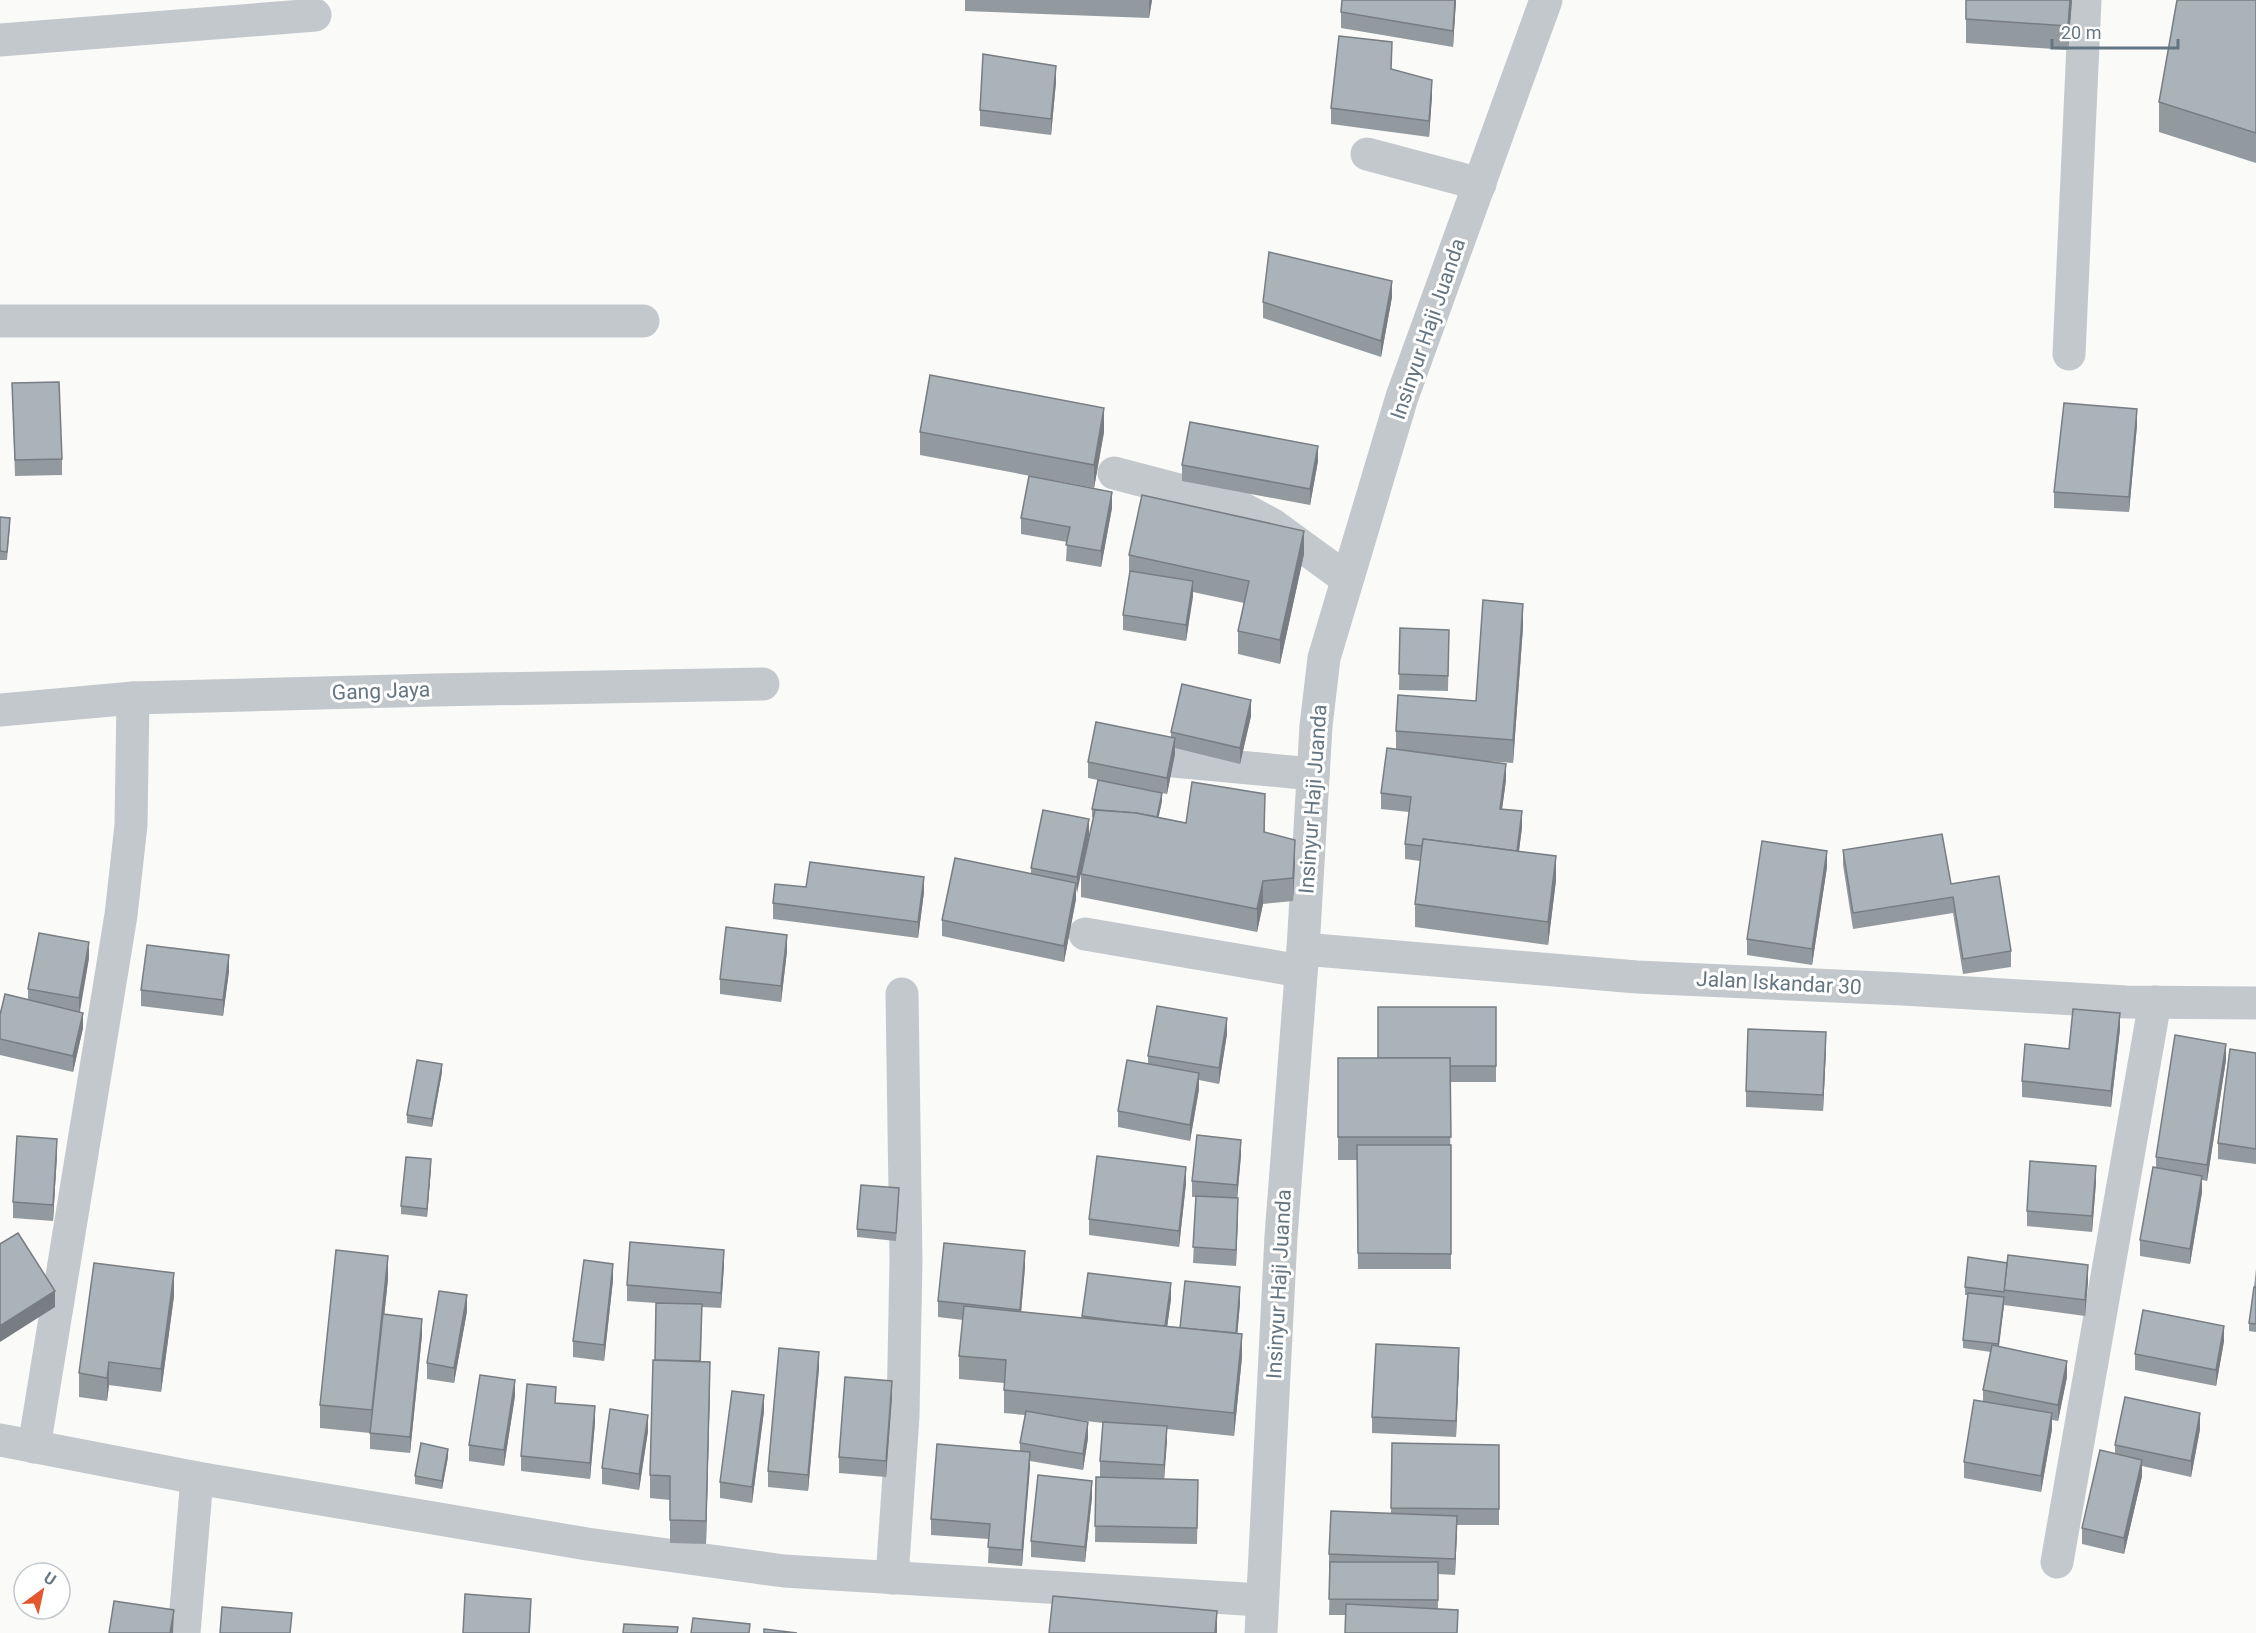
<svg xmlns="http://www.w3.org/2000/svg" width="2256" height="1633" font-family="Roboto,sans-serif">
  <style>
    .lines { fill: none; stroke-linecap: round; stroke-linejoin: round }
    .minor { stroke: #c3c8cc; stroke-width: 33 }
    .wall { fill: #929a9f }
    .shaded-wall { fill: #777d82 }
    .building { fill: #aab3b9; stroke: #777d82; stroke-width: 1.5 }
    .labels { text-anchor: middle; dominant-baseline: central; stroke-width: 6; stroke-linejoin: round; paint-order: stroke }
    .street-label { font-size: 21px; fill: #657683; stroke: #fff }
  </style>
  <rect width="100%" height="100%" fill="#fafaf8"/>
  <g class="lines">
    <g class="minor">
      <path d="M0,40L315,15"/>
      <path d="M1367,154L1480,184"/>
      <path d="M0,321H643"/>
      <path d="M2069,354L2085,0"/>
      <path d="M1114,473L1236,505L1273,525L1347,579"/>
      <path d="M0,710L133,698L434,690L763,684"/>
      <path d="M1174,761L1313,774"/>
      <path d="M1085,934L1301,971"/>
      <path d="M1303,949L1637,977L1902,989L2126,1002L2256,1003"/>
      <path d="M0,1440L197,1478L587,1544L784,1571L1261,1600"/>
      <path d="M34,1447L121,915L131,825L133,698"/>
      <path d="M2057,1562L2155,1002"/>
      <path d="M892,1578L903,1416L906,1259L902,994"/>
      <path d="M184,1633L197,1478"/>
      <path d="M1261,1633L1281,1236L1303,949L1316,726L1324,658L1402,397L1546,0"/>
    </g>
  </g>
  <g class="wall">
    <path d="M965,0H1152L1149,18L965,11Z"/>
    <path d="M1456,0L1453,47L1341,28V12Z"/>
    <path d="M1966,0H2072L2068,50L1966,43Z"/>
    <path d="M2256,0V163L2159,132V102Z"/>
    <path d="M1392,58L1391,69L1432,96L1429,137L1331,124V108Z"/>
    <path d="M1056,82L1051,135L980,126V110Z"/>
    <path d="M1392,297L1381,357L1263,318V302Z"/>
    <path d="M12,383L62,459V475L15,476Z"/>
    <path d="M2137,425L2129,512L2054,508V492Z"/>
    <path d="M920,432H1104L1094,488L920,455Z"/>
    <path d="M1318,461L1310,505L1182,481V465Z"/>
    <path d="M1112,508L1101,567L1066,561L1067,542L1021,534V518Z"/>
    <path d="M0,517L10,526L7,560H0Z"/>
    <path d="M1304,554L1280,664L1238,654V631L1244,603L1193,592L1186,641L1123,630V615L1129,577V555Z"/>
    <path d="M1523,627L1513,763L1472,760L1506,780L1502,809L1522,827L1519,851L1556,880L1548,945L1415,927V904L1420,861L1405,859V844L1409,812L1381,809V793L1396,750V731L1476,701Z"/>
    <path d="M1400,628L1449,630L1448,691L1399,690Z"/>
    <path d="M1251,716L1240,764L1175,748V754L1167,794L1137,788L1162,801L1158,817L1186,823L1265,818V833L1295,863L1293,901L1263,904L1257,932L1081,897V874L1094,817H1092V809L1098,780L1088,778V762L1171,737V732Z"/>
    <path d="M1089,835L1076,893V899L1064,962L942,936V920L1031,874V868Z"/>
    <path d="M1843,850L1951,884L2011,951V967L1963,974L1953,913L1853,929L1843,865Z"/>
    <path d="M1827,867L1812,965L1747,955V939Z"/>
    <path d="M806,887L924,892L918,938L773,919V903Z"/>
    <path d="M787,951L781,1002L720,994V979Z"/>
    <path d="M89,958L80,1012L83,1028L73,1072L0,1055V1015L28,1000V989Z"/>
    <path d="M229,971L223,1016L141,1006V990Z"/>
    <path d="M1496,1007V1082H1450L1451,1269H1358L1357,1160H1338V1058H1378Z"/>
    <path d="M2120,1029L2111,1107L2022,1097V1081L2069,1049Z"/>
    <path d="M1227,1034L1219,1084L1199,1080V1089L1190,1141L1118,1127V1111L1148,1064V1056Z"/>
    <path d="M1826,1048L1823,1111L1746,1107V1091Z"/>
    <path d="M2256,1053V1164L2218,1159V1143Z"/>
    <path d="M2226,1060L2207,1181L2202,1180V1192L2190,1264L2140,1256V1240L2156,1168V1157Z"/>
    <path d="M442,1072L432,1127L407,1123V1115Z"/>
    <path d="M57,1154L53,1221L13,1218V1202Z"/>
    <path d="M1241,1155L1237,1198L1238,1214L1236,1266L1193,1263L1196,1197H1192V1181Z"/>
    <path d="M431,1167L427,1217L401,1214V1206Z"/>
    <path d="M2096,1182L2092,1232L2027,1226V1211Z"/>
    <path d="M1186,1183L1179,1247L1089,1235V1219Z"/>
    <path d="M899,1196L896,1241L857,1237V1229Z"/>
    <path d="M724,1265L721,1308L702,1307L701,1361L710,1385L706,1544L670,1543V1500L650,1498V1475L655,1361L656,1303L627,1301V1285Z"/>
    <path d="M1025,1267L1021,1312L1082,1318L1088,1273L1171,1299L1167,1326L1180,1328L1240,1303L1237,1333L1242,1357L1234,1436L1167,1429L1164,1479L1198,1496L1197,1544L1095,1542L1096,1477H1100V1461L1103,1423L1078,1420L1088,1438L1083,1470L1030,1461L1022,1566L988,1563L989,1539L931,1535V1519L1020,1451V1443L1025,1415L1004,1413V1383L959,1379V1356L963,1320L938,1317V1301Z"/>
    <path d="M2256,1269V1332L2249,1331V1323L2254,1287Z"/>
    <path d="M388,1279L384,1315L422,1335L410,1453L370,1449V1433L320,1428V1405Z"/>
    <path d="M613,1280L604,1361L573,1357V1341Z"/>
    <path d="M2088,1281L2085,1316L2004,1305L1999,1347L2067,1377L2058,1421L2052,1420V1429L2041,1492L1964,1478V1462L1983,1401V1390L1991,1352L1963,1348V1340L1968,1295H1965V1287Z"/>
    <path d="M174,1296L161,1392L109,1385L107,1401L79,1397V1373Z"/>
    <path d="M467,1311L454,1383L427,1379V1363Z"/>
    <path d="M2224,1341L2216,1386L2135,1370V1354Z"/>
    <path d="M1459,1364L1456,1437L1372,1433V1417Z"/>
    <path d="M819,1368L808,1491L768,1487V1471Z"/>
    <path d="M515,1396L504,1466L469,1461V1445Z"/>
    <path d="M892,1397L886,1477L839,1473V1457Z"/>
    <path d="M556,1403L595,1422L590,1479L521,1471V1456Z"/>
    <path d="M764,1411L752,1503L720,1498V1482Z"/>
    <path d="M2200,1429L2191,1477L2142,1466V1476L2124,1554L2082,1544V1528L2115,1453V1445Z"/>
    <path d="M648,1431L639,1490L602,1484V1468Z"/>
    <path d="M1392,1443L1499,1445V1525H1457L1455,1575L1438,1574V1609L1458,1610L1457,1633H1345V1615H1329L1330,1569H1329V1554L1391,1513Z"/>
    <path d="M448,1457L442,1489L415,1484V1476Z"/>
    <path d="M1092,1497L1085,1562L1031,1557V1541Z"/>
  </g>
  <g class="shaded-wall">
    <path d="M1149,0H1152L1149,18Z"/>
    <path d="M1455,0H1456L1453,47V31Z"/>
    <path d="M2070,0H2072L2068,50V26Z"/>
    <path d="M1056,66V82L1051,135V119Z"/>
    <path d="M1432,80V96L1429,137V121Z"/>
    <path d="M1392,281V297L1381,357V341Z"/>
    <path d="M1104,408V432L1094,488V465Z"/>
    <path d="M2137,409V425L2129,512V497Z"/>
    <path d="M1318,446V461L1310,505V489Z"/>
    <path d="M1112,492V508L1101,567V551Z"/>
    <path d="M1304,531V554L1280,664V640Z"/>
    <path d="M1193,581V597L1186,641V625Z"/>
    <path d="M1523,604V627L1513,763V740Z"/>
    <path d="M1251,700V716L1240,764V748Z"/>
    <path d="M1175,738V754L1167,794V778Z"/>
    <path d="M1506,764V780L1500,824V809Z"/>
    <path d="M1162,793V801L1156,830V822Z"/>
    <path d="M1522,811V827L1516,874V858Z"/>
    <path d="M1089,819V835L1077,893V877Z"/>
    <path d="M1295,840V863L1293,901V878Z"/>
    <path d="M1827,851V867L1812,965V949Z"/>
    <path d="M1556,856V880L1548,945V922Z"/>
    <path d="M924,877V892L918,938V922Z"/>
    <path d="M1263,881V904L1257,932V909Z"/>
    <path d="M1076,883V899L1064,962V946Z"/>
    <path d="M787,935V951L781,1002V986Z"/>
    <path d="M89,942V958L79,1014V998Z"/>
    <path d="M229,955V971L223,1016V1000Z"/>
    <path d="M83,1013V1028L73,1072V1056Z"/>
    <path d="M2120,1013V1029L2111,1107V1091Z"/>
    <path d="M1227,1018V1034L1219,1084V1068Z"/>
    <path d="M1826,1032V1048L1823,1111V1095Z"/>
    <path d="M2226,1044V1060L2207,1181V1165Z"/>
    <path d="M442,1064V1072L432,1127V1119Z"/>
    <path d="M1199,1073V1089L1190,1141V1125Z"/>
    <path d="M57,1139V1154L53,1221V1205Z"/>
    <path d="M1241,1140V1155L1237,1201V1185Z"/>
    <path d="M431,1159V1167L427,1217V1209Z"/>
    <path d="M2096,1166V1182L2092,1232V1216Z"/>
    <path d="M1186,1167V1183L1179,1247V1231Z"/>
    <path d="M2202,1176V1192L2190,1264V1249Z"/>
    <path d="M1238,1198V1214L1236,1266V1250Z"/>
    <path d="M724,1250V1265L721,1308V1293Z"/>
    <path d="M1025,1251V1267L1020,1325V1310Z"/>
    <path d="M388,1256V1279L372,1434V1410Z"/>
    <path d="M613,1264V1280L604,1361V1345Z"/>
    <path d="M2088,1265V1281L2085,1316V1300Z"/>
    <path d="M174,1273V1296L161,1392V1369Z"/>
    <path d="M1171,1283V1299L1165,1343V1328Z"/>
    <path d="M1240,1287V1303L1236,1350V1334Z"/>
    <path d="M55,1291V1307L0,1342V1326Z"/>
    <path d="M467,1295V1311L454,1383V1368Z"/>
    <path d="M2004,1297V1305L1998,1352V1344Z"/>
    <path d="M422,1319V1335L410,1453V1437Z"/>
    <path d="M2224,1326V1341L2216,1386V1370Z"/>
    <path d="M1242,1334V1357L1234,1436V1413Z"/>
    <path d="M1459,1348V1364L1456,1437V1421Z"/>
    <path d="M819,1352V1368L808,1491V1475Z"/>
    <path d="M2067,1361V1377L2058,1421V1405Z"/>
    <path d="M109,1362V1385L107,1401V1378Z"/>
    <path d="M710,1362V1385L706,1544V1521Z"/>
    <path d="M515,1380V1396L504,1466V1450Z"/>
    <path d="M892,1381V1397L886,1477V1461Z"/>
    <path d="M764,1395V1411L752,1503V1487Z"/>
    <path d="M595,1406V1422L590,1479V1463Z"/>
    <path d="M2052,1413V1429L2041,1492V1476Z"/>
    <path d="M2200,1413V1429L2191,1477V1461Z"/>
    <path d="M648,1415V1431L639,1490V1474Z"/>
    <path d="M1088,1422V1438L1083,1470V1454Z"/>
    <path d="M1167,1426V1442L1164,1481V1465Z"/>
    <path d="M448,1449V1457L442,1489V1481Z"/>
    <path d="M1030,1452V1468L1022,1566V1550Z"/>
    <path d="M2142,1460V1476L2124,1554V1538Z"/>
    <path d="M1092,1481V1497L1085,1562V1547Z"/>
    <path d="M1457,1516V1532L1455,1575V1559Z"/>
    <path d="M531,1599L530,1633H529Z"/>
    <path d="M174,1610L173,1633H170Z"/>
    <path d="M1217,1611V1633H1215Z"/>
  </g>
  <g class="building">
    <path d="M1342,0H1455L1453,31L1341,12Z"/>
    <path d="M1966,0H2070L2068,26L1966,19Z"/>
    <path d="M2177,0H2256V133L2159,102Z"/>
    <path d="M1339,36L1392,42L1391,69L1432,80L1429,121L1331,108Z"/>
    <path d="M983,54L1056,66L1051,119L980,110Z"/>
    <path d="M1269,252L1392,281L1381,341L1263,302Z"/>
    <path d="M930,375L1104,408L1094,465L920,432Z"/>
    <path d="M59,382L62,459L15,460L12,383Z"/>
    <path d="M2064,403L2137,409L2129,497L2054,492Z"/>
    <path d="M1190,422L1318,446L1310,489L1182,465Z"/>
    <path d="M1029,476L1112,492L1101,551L1066,545L1070,527L1021,518Z"/>
    <path d="M1142,495L1304,531L1280,640L1238,631L1249,581L1129,555Z"/>
    <path d="M0,517L10,518L7,552L0,551Z"/>
    <path d="M1130,571L1193,581L1186,625L1123,615Z"/>
    <path d="M1483,600L1523,604L1513,740L1396,731L1398,695L1476,701Z"/>
    <path d="M1400,628L1449,630L1448,676L1399,674Z"/>
    <path d="M1182,684L1251,700L1240,748L1171,732Z"/>
    <path d="M1096,722L1175,738L1167,778L1088,762Z"/>
    <path d="M1387,748L1506,764L1500,809L1522,811L1517,851L1423,839L1422,846L1405,844L1411,797L1381,793Z"/>
    <path d="M1098,780L1162,793L1157,817L1136,813L1099,810L1092,809Z"/>
    <path d="M1192,782L1265,794L1264,832L1295,840L1293,878L1263,881L1257,909L1081,874L1095,810L1136,813L1186,823Z"/>
    <path d="M1043,810L1089,819L1077,877L1031,868Z"/>
    <path d="M1942,834L1951,884L1999,876L2011,951L1963,959L1953,897L1853,913L1843,850Z"/>
    <path d="M1423,839L1556,856L1548,922L1415,904Z"/>
    <path d="M1762,841L1827,851L1812,949L1747,939Z"/>
    <path d="M955,858L1076,883L1064,946L942,920Z"/>
    <path d="M810,862L924,877L918,922L773,903L775,884L806,887Z"/>
    <path d="M726,927L787,935L781,986L720,979Z"/>
    <path d="M39,933L89,942L79,998L28,989Z"/>
    <path d="M147,945L229,955L223,1000L141,990Z"/>
    <path d="M5,994L83,1013L73,1056L0,1039V1015Z"/>
    <path d="M1157,1006L1227,1018L1219,1068L1148,1056Z"/>
    <path d="M1378,1007H1496V1066H1450V1058H1378Z"/>
    <path d="M2073,1009L2120,1013L2111,1091L2022,1081L2025,1044L2069,1049Z"/>
    <path d="M1748,1029L1826,1032L1823,1095L1746,1091Z"/>
    <path d="M2175,1035L2226,1044L2207,1165L2156,1157Z"/>
    <path d="M2230,1049L2256,1053V1149L2218,1143Z"/>
    <path d="M1338,1058H1450L1451,1137H1338Z"/>
    <path d="M417,1060L442,1064L432,1119L407,1115Z"/>
    <path d="M1127,1060L1199,1073L1190,1125L1118,1111Z"/>
    <path d="M1197,1135L1241,1140L1237,1185L1192,1181Z"/>
    <path d="M17,1136L57,1139L53,1205L13,1202Z"/>
    <path d="M1357,1145H1451V1254L1358,1253Z"/>
    <path d="M1097,1156L1186,1167L1179,1231L1089,1219Z"/>
    <path d="M406,1157L431,1159L427,1209L401,1206Z"/>
    <path d="M2030,1161L2096,1166L2092,1216L2027,1211Z"/>
    <path d="M2153,1167L2202,1176L2190,1249L2140,1240Z"/>
    <path d="M861,1185L899,1188L896,1233L857,1229Z"/>
    <path d="M1196,1196L1238,1198L1236,1250L1193,1247Z"/>
    <path d="M18,1233L55,1291L0,1326V1244Z"/>
    <path d="M630,1242L724,1250L721,1293L627,1285Z"/>
    <path d="M944,1243L1025,1251L1020,1310L938,1301Z"/>
    <path d="M336,1250L388,1256L372,1410L320,1405Z"/>
    <path d="M2008,1255L2088,1265L2085,1300L2004,1290Z"/>
    <path d="M1968,1257L2007,1263L2004,1292L1965,1287Z"/>
    <path d="M584,1260L613,1264L604,1345L573,1341Z"/>
    <path d="M94,1263L174,1273L161,1369L109,1362L107,1378L79,1373Z"/>
    <path d="M1088,1273L1171,1283L1165,1326L1125,1322L1082,1316Z"/>
    <path d="M1185,1281L1240,1287L1236,1333L1180,1328Z"/>
    <path d="M2254,1287H2256V1324L2249,1323Z"/>
    <path d="M439,1291L467,1295L454,1368L427,1363Z"/>
    <path d="M1968,1293L2004,1297L1998,1344L1963,1340Z"/>
    <path d="M656,1303L702,1304L700,1361L655,1360Z"/>
    <path d="M964,1306L1242,1334L1234,1413L1004,1390L1006,1360L959,1356Z"/>
    <path d="M2143,1310L2224,1326L2216,1370L2135,1354Z"/>
    <path d="M383,1314L422,1319L410,1437L370,1433Z"/>
    <path d="M1376,1344L1459,1348L1456,1421L1372,1417Z"/>
    <path d="M1992,1345L2067,1361L2058,1405L1983,1390Z"/>
    <path d="M779,1348L819,1352L808,1475L768,1471Z"/>
    <path d="M653,1360L710,1362L706,1521L670,1520V1476L650,1475Z"/>
    <path d="M480,1375L515,1380L504,1450L469,1445Z"/>
    <path d="M845,1377L892,1381L886,1461L839,1457Z"/>
    <path d="M527,1384L556,1387L555,1403L595,1406L590,1463L521,1456Z"/>
    <path d="M732,1391L764,1395L752,1487L720,1482Z"/>
    <path d="M2125,1397L2200,1413L2191,1461L2115,1445Z"/>
    <path d="M1974,1400L2052,1413L2041,1476L1964,1462Z"/>
    <path d="M610,1409L648,1415L639,1474L602,1468Z"/>
    <path d="M1026,1411L1088,1422L1083,1454L1020,1443Z"/>
    <path d="M1103,1422L1167,1426L1164,1465L1100,1461Z"/>
    <path d="M421,1443L448,1449L442,1481L415,1476Z"/>
    <path d="M1392,1443L1499,1445V1509L1391,1508Z"/>
    <path d="M937,1444L1030,1452L1022,1550L988,1547L990,1524L931,1519Z"/>
    <path d="M2100,1450L2142,1460L2124,1538L2082,1528Z"/>
    <path d="M1038,1475L1092,1481L1085,1547L1031,1541Z"/>
    <path d="M1096,1477L1198,1480L1197,1528L1095,1526Z"/>
    <path d="M1331,1511L1457,1516L1455,1559L1329,1554Z"/>
    <path d="M1330,1562H1438V1600L1329,1599Z"/>
    <path d="M465,1594L531,1599L529,1633H463Z"/>
    <path d="M1053,1596L1217,1611L1215,1633H1049Z"/>
    <path d="M114,1601L174,1610L170,1633H109Z"/>
    <path d="M1346,1604L1458,1610L1457,1633H1345Z"/>
    <path d="M222,1607L292,1613L290,1633H220Z"/>
    <path d="M693,1618L750,1624L749,1633H691Z"/>
    <path d="M624,1624L678,1627L677,1633H623Z"/>
    <path d="M764,1629L797,1633H764Z"/>
  </g>
  <g class="labels">
    <g class="street-label">
      <text transform="translate(1428 329) rotate(-71)">Insinyur Haji Juanda</text>
      <text transform="translate(381 691) rotate(-2)">Gang Jaya</text>
      <text transform="translate(1313 799) rotate(-86)">Insinyur Haji Juanda</text>
      <text transform="translate(1779 983) rotate(3)">Jalan Iskandar 30</text>
      <text transform="translate(1279 1284) rotate(-87)">Insinyur Haji Juanda</text>
    </g>
  </g>
  <g transform="translate(42 1591) rotate(33)"><circle r="28" fill="#ffffff" stroke="#c1c8cd" stroke-width="1.5"/>
  <path d="M0-4.5L10 22L0 15L-10 22Z" fill="#e4572e"/>
  <text y="-9" font-size="16" font-weight="bold" text-anchor="middle" fill="#657683">U</text>
  </g>
  <path d="M2052 39v9h126v-9" fill="none" stroke="#657683" stroke-width="3"/>
  <text x="2061" y="39" font-size="18" fill="#657683" stroke="#ffffff" stroke-width="4.5" paint-order="stroke">20 m</text>
</svg>
